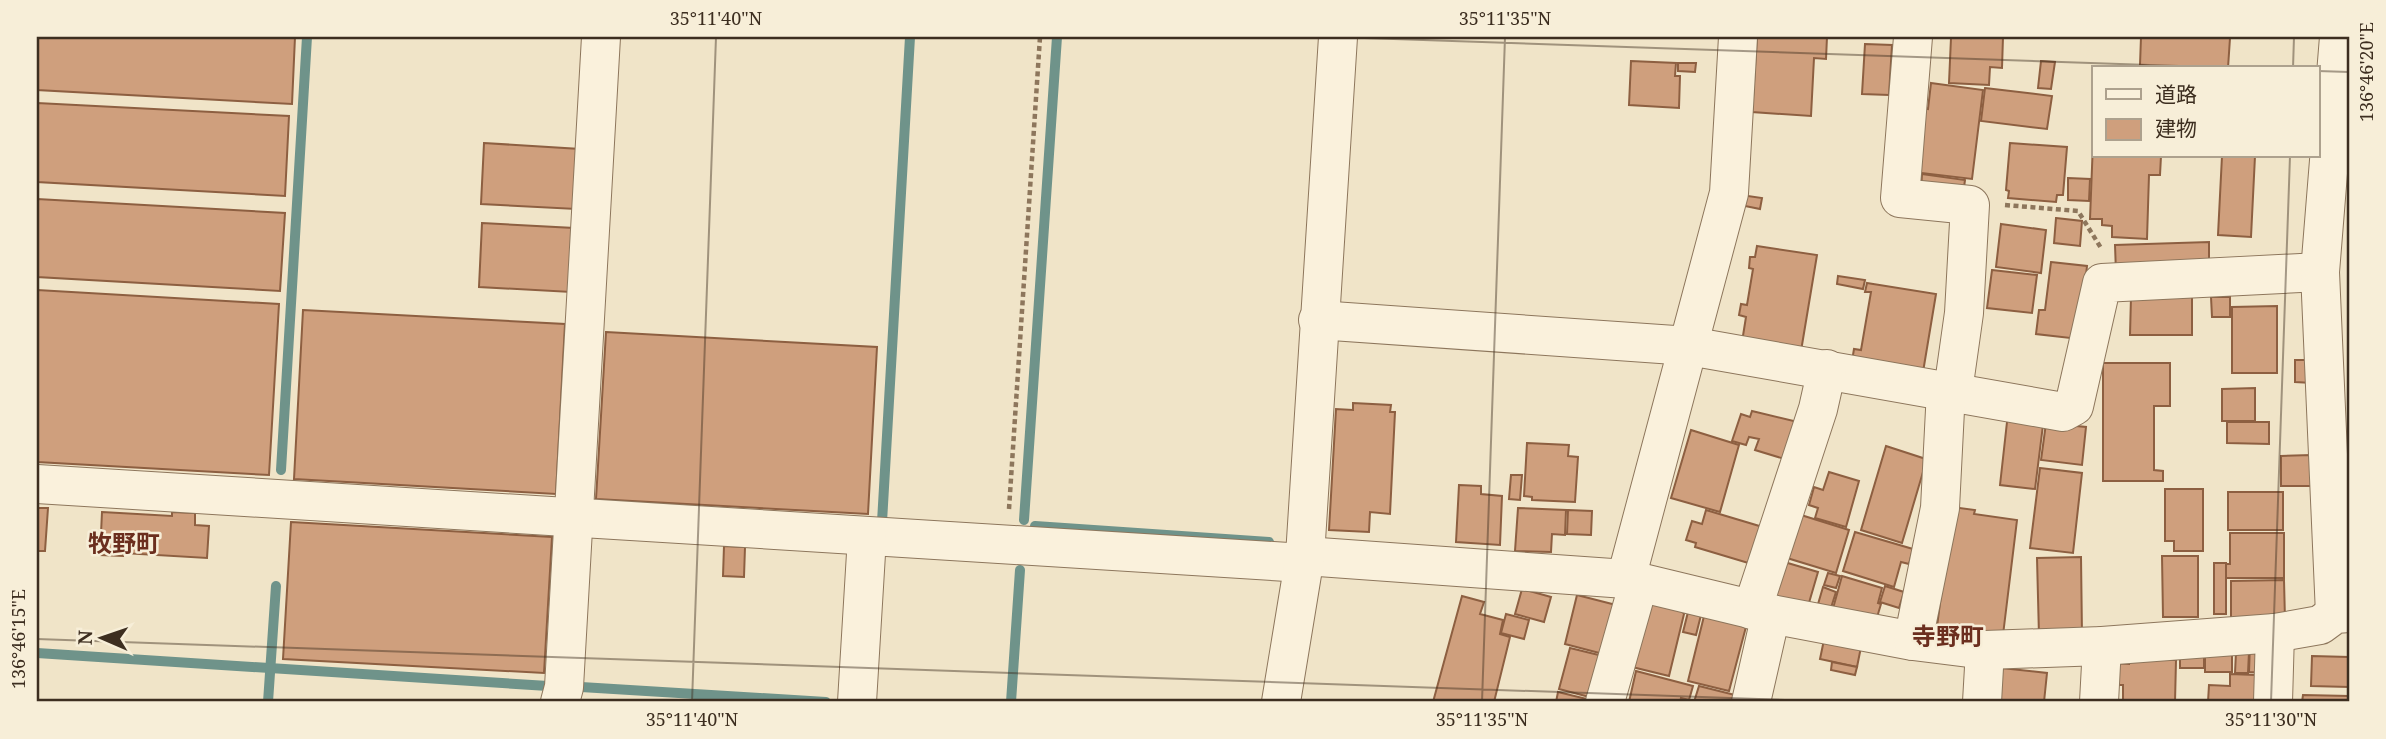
<svg xmlns="http://www.w3.org/2000/svg" width="2386" height="739" font-family="'Noto Serif','Noto Sans JP',serif">
  <style>
    .lines { fill: none; stroke-linecap: round; stroke-linejoin: round }
    .stream { stroke: #6f938a; stroke-width: 10 }
    .building { fill: #cf9f7d; stroke: #8d5f41; stroke-width: 2 }
    .minor-casing { stroke: #8d765c; stroke-width: 40 }
    .path { stroke: #8d765c; stroke-width: 4.5; stroke-dasharray: 5 3.5; stroke-linecap: butt }
    .minor { stroke: #faf1dc; stroke-width: 38 }
    .ticks { fill: none; stroke: #3d2e20; stroke-width: 2; stroke-opacity: 0.45 }
    .labels { text-anchor: middle; dominant-baseline: central; stroke-width: 5; stroke-linejoin: round; paint-order: stroke }
    .quarter-label { font-size: 24px; font-weight: bold; fill: #6b2e1e; stroke: #f7eed8 }
    .neatline { fill: none; stroke: #3d2e20; stroke-width: 2.5 }
    .ticks-label { font-size: 18px; text-anchor: middle; fill: #3d2e20 }
  </style>
  <rect width="100%" height="100%" fill="#f0e4c8"/>
  <g class="lines">
    <g class="stream">
      <path d="M281,470L307,37"/>
      <path d="M1024,520L1057,37"/>
      <path d="M882,522L910,37"/>
      <path d="M1035,526L1269,542"/>
      <path d="M37,653L548,686"/>
      <path d="M581,687L826,702"/>
      <path d="M268,702L276,586"/>
      <path d="M1011,702L1020,570"/>
    </g>
  </g>
  <g class="building">
    <path d="M37,37H295L292,104L37,90Z"/>
    <path d="M1757,37H1827L1826,59L1814,58L1811,116L1752,112Z"/>
    <path d="M1963,37H2003L2002,68L1990,67L1989,85L1949,83L1951,38Z"/>
    <path d="M2141,37L2230,38L2228,68H2170L2140,65Z"/>
    <path d="M1865,44L1892,45L1889,95L1862,94Z"/>
    <path d="M1631,61L1676,63L1675,76H1680L1679,108L1629,105Z"/>
    <path d="M2041,61L2055,62L2051,89L2038,88Z"/>
    <path d="M1678,63H1696L1695,72L1678,71Z"/>
    <path d="M1931,83L1983,90L1972,179L1913,172L1922,108L1928,109Z"/>
    <path d="M1985,88L2052,96L2047,129L1981,121Z"/>
    <path d="M37,103L289,116L285,196L37,182Z"/>
    <path d="M2094,116V156H2161L2160,175H2149L2147,239L2112,237V226L2102,225V219H2090Z"/>
    <path d="M484,143L580,149L576,209L481,204Z"/>
    <path d="M2010,143L2067,147L2063,195H2057L2056,202L2008,198L2009,191L2006,190Z"/>
    <path d="M2222,156H2255L2251,237L2218,235Z"/>
    <path d="M1922,174L1965,180L1963,195L1921,190Z"/>
    <path d="M2068,178L2090,179L2089,201L2068,200Z"/>
    <path d="M1741,195L1762,198L1760,209L1740,205Z"/>
    <path d="M37,199L285,213L280,291L37,277Z"/>
    <path d="M2056,218L2082,221L2080,246L2054,243Z"/>
    <path d="M482,223L574,228L571,292L479,287Z"/>
    <path d="M2001,224L2046,230L2041,273L1996,267Z"/>
    <path d="M2209,242V269L2116,273L2115,245Z"/>
    <path d="M1757,246L1817,255L1801,351L1742,342L1746,317L1739,315L1741,304L1747,305L1753,269L1749,268L1750,257H1755Z"/>
    <path d="M2051,262L2087,266L2079,339L2036,334L2039,310H2045Z"/>
    <path d="M1992,270L2037,275L2032,313L1987,308Z"/>
    <path d="M1838,276L1865,280L1863,289L1837,284Z"/>
    <path d="M1867,283L1936,294L1923,372L1852,361L1854,349L1861,350L1871,292H1865Z"/>
    <path d="M37,290L279,304L269,475L37,462Z"/>
    <path d="M2131,297H2192V335H2130Z"/>
    <path d="M2211,297H2230V317H2212Z"/>
    <path d="M2277,306V373H2232V307Z"/>
    <path d="M303,310L565,324L556,494L294,479Z"/>
    <path d="M606,332L877,347L868,514L596,499Z"/>
    <path d="M2295,360H2312V383L2295,382Z"/>
    <path d="M2103,363H2170V406H2154V470L2163,471V481H2103Z"/>
    <path d="M2255,388V421H2222V389Z"/>
    <path d="M1353,403L1391,405L1390,412H1395L1390,514L1370,512L1369,532L1329,530L1336,409L1353,410Z"/>
    <path d="M1752,411L1802,423L1791,461L1755,450L1759,439L1749,437L1746,445L1732,441L1741,414L1750,417Z"/>
    <path d="M2008,413L2044,417L2035,489L2000,485Z"/>
    <path d="M2227,422H2269V444L2227,443Z"/>
    <path d="M2046,423L2086,427L2082,465L2041,460Z"/>
    <path d="M1691,430L1739,445L1720,512L1671,498Z"/>
    <path d="M1527,443L1569,445L1568,456L1578,457L1575,502L1532,500V497L1524,496Z"/>
    <path d="M1886,446L1935,462L1923,472L1902,543L1861,530Z"/>
    <path d="M2311,455V486H2281V456Z"/>
    <path d="M2040,468L2082,473L2073,553L2030,548Z"/>
    <path d="M1829,472L1859,481L1846,527L1815,518L1818,508L1809,505L1814,487L1823,490Z"/>
    <path d="M1511,475H1522L1520,500L1509,499Z"/>
    <path d="M1459,485L1481,486V494L1502,496L1500,545L1456,542Z"/>
    <path d="M2165,489H2203V551H2174V541H2165Z"/>
    <rect x="2228" y="492" width="55" height="38"/>
    <path d="M1952,507L1975,510L1974,514L2017,520L2003,635L1937,627Z"/>
    <path d="M37,508H48L45,551H37Z"/>
    <path d="M1518,508L1566,510L1565,535L1552,534L1551,552L1515,551Z"/>
    <path d="M1568,510L1592,511L1591,535L1567,534Z"/>
    <path d="M1706,510L1766,528L1755,565L1695,547L1696,543L1686,540L1692,521L1702,524Z"/>
    <path d="M102,512L172,516V512L195,513V525L209,526L207,558L123,553V556L100,555Z"/>
    <path d="M1801,515L1849,530L1836,573L1787,558Z"/>
    <path d="M291,522L552,537L544,673L283,659Z"/>
    <path d="M1855,532L1913,549L1909,564L1901,562L1894,587L1843,571Z"/>
    <path d="M2230,533H2284V578H2226V564H2230Z"/>
    <path d="M724,546L745,547L744,577L723,576Z"/>
    <path d="M2162,556H2198V617H2163Z"/>
    <path d="M2081,557L2082,635L2039,636L2037,558Z"/>
    <path d="M1781,561L1818,572L1806,613L1769,601Z"/>
    <rect x="2214" y="563" width="12" height="51"/>
    <path d="M1828,573L1840,576L1836,588L1824,585Z"/>
    <path d="M1842,576L1882,588L1878,603L1881,604L1875,624L1832,612Z"/>
    <path d="M2284,580L2285,620H2231V581Z"/>
    <path d="M1885,586L1904,592L1899,608L1880,602Z"/>
    <path d="M1823,587L1836,592L1829,614L1816,611Z"/>
    <path d="M1522,589L1551,597L1544,622L1515,614Z"/>
    <path d="M1577,595L1620,606L1607,655L1565,644Z"/>
    <path d="M1462,596L1484,602L1480,614L1503,620L1500,634L1510,637L1494,702H1433Z"/>
    <path d="M1653,601L1680,608L1684,614L1669,676L1628,666Z"/>
    <path d="M1689,608L1702,611L1696,635L1683,632Z"/>
    <path d="M1705,612L1747,623L1729,691L1688,681Z"/>
    <path d="M1506,614L1529,620L1524,639L1501,633Z"/>
    <path d="M1825,635L1862,642L1857,667L1820,659Z"/>
    <path d="M2250,644L2265,673L2249,672Z"/>
    <path d="M1570,648L1607,657L1597,699L1559,689Z"/>
    <path d="M2236,652H2249L2248,673H2235Z"/>
    <rect x="2180" y="654" width="24" height="14"/>
    <rect x="2205" y="654" width="27" height="18"/>
    <path d="M2312,656L2349,657V687L2311,686Z"/>
    <path d="M2129,659L2176,660L2175,702H2123V685H2114L2115,663L2129,664Z"/>
    <path d="M1832,662L1857,667L1855,675L1831,670Z"/>
    <path d="M1992,667L2047,673L2044,702H1988Z"/>
    <path d="M1636,671L1693,686L1689,700L1681,698L1680,702H1629Z"/>
    <path d="M2230,674L2256,675L2262,702H2208L2209,685L2230,686Z"/>
    <path d="M1699,686L1739,696L1738,702H1694Z"/>
    <path d="M1558,692L1595,701V702H1556Z"/>
    <path d="M2303,695L2349,696V702H2302Z"/>
  </g>
  <g class="lines">
    <defs>
      <g id="minor">
        <path d="M1913,37L1900,198L1970,205L1964,313L1953,391"/>
        <path d="M1318,320L1689,346L2063,412L2074,406L2102,283L2320,272"/>
        <path d="M37,484L1304,563"/>
        <path d="M1305,556L1626,579L1771,614L1913,641L1985,650L2102,646L2275,633L2320,625L2335,614L2349,613"/>
        <path d="M1626,579L1729,193L1738,37"/>
        <path d="M1752,610L1818,409L1827,369"/>
        <path d="M2335,614L2320,272L2339,37"/>
        <path d="M1913,641L1940,508L1946,390"/>
        <path d="M560,702L564,687L601,37"/>
        <path d="M857,702L867,537"/>
        <path d="M1281,702L1305,556L1338,37"/>
        <path d="M1605,702L1639,582"/>
        <path d="M1751,702L1771,614"/>
        <path d="M1982,702L1985,650"/>
        <path d="M2099,702L2102,646"/>
        <path d="M2273,702L2275,633"/>
      </g>
    </defs>
    <use href="#minor" class="minor-casing"/>
    <g class="path">
      <path d="M2005,205L2078,211L2101,248"/>
      <path d="M1009,509L1040,37"/>
    </g>
    <use href="#minor" class="minor"/>
  </g>
  <path class="ticks" d="M1335,37L2237,68M2293,68L2294,37M2318,71L2349,72M37,639L1843,702M692,702L716,37M1482,702L1505,37M2271,702L2290,156"/>
  <g class="labels">
    <g class="quarter-label">
      <text x="124" y="542">牧野町</text>
      <text x="1948" y="635">寺野町</text>
    </g>
  </g>
  <rect width="2386" height="739" fill="none" stroke="#f7eed8" stroke-width="77"/>
  <rect x="2092" y="66" width="228" height="91" fill="#f7eed8" stroke="#ada18e" stroke-width="2"/>
  <rect x="2106" y="89" width="35" height="10" fill="#faf1dc" stroke="#ada18e" stroke-width="2"/>
  <text x="2155" y="102" font-size="21" fill="#3d2e20">道路</text>
  <rect x="2106" y="119" width="35" height="21" fill="#cf9f7d" stroke="#ada18e" stroke-width="2"/>
  <text x="2155" y="136" font-size="21" fill="#3d2e20">建物</text>
  <g transform="translate(102 638) rotate(272)" stroke="#f7eed8" stroke-width="5" paint-order="stroke">
  <path d="M0-5L12 26L0 18L-12 26Z" fill="#3d2e20"/>
  <text y="-10" font-size="19" font-weight="bold" text-anchor="middle" fill="#3d2e20">N</text>
  </g>
  <rect x="38" y="38" width="2310" height="662" class="neatline"/>
  <g class="ticks-label">
    <text x="716" y="25">35°11'40"N</text>
    <text x="1505" y="25">35°11'35"N</text>
    <text transform="translate(2367 72) rotate(-90)" y="6">136°46'20"E</text>
    <text transform="translate(19 639) rotate(-90)" y="6">136°46'15"E</text>
    <text x="692" y="726">35°11'40"N</text>
    <text x="1482" y="726">35°11'35"N</text>
    <text x="2271" y="726">35°11'30"N</text>
  </g>
</svg>
